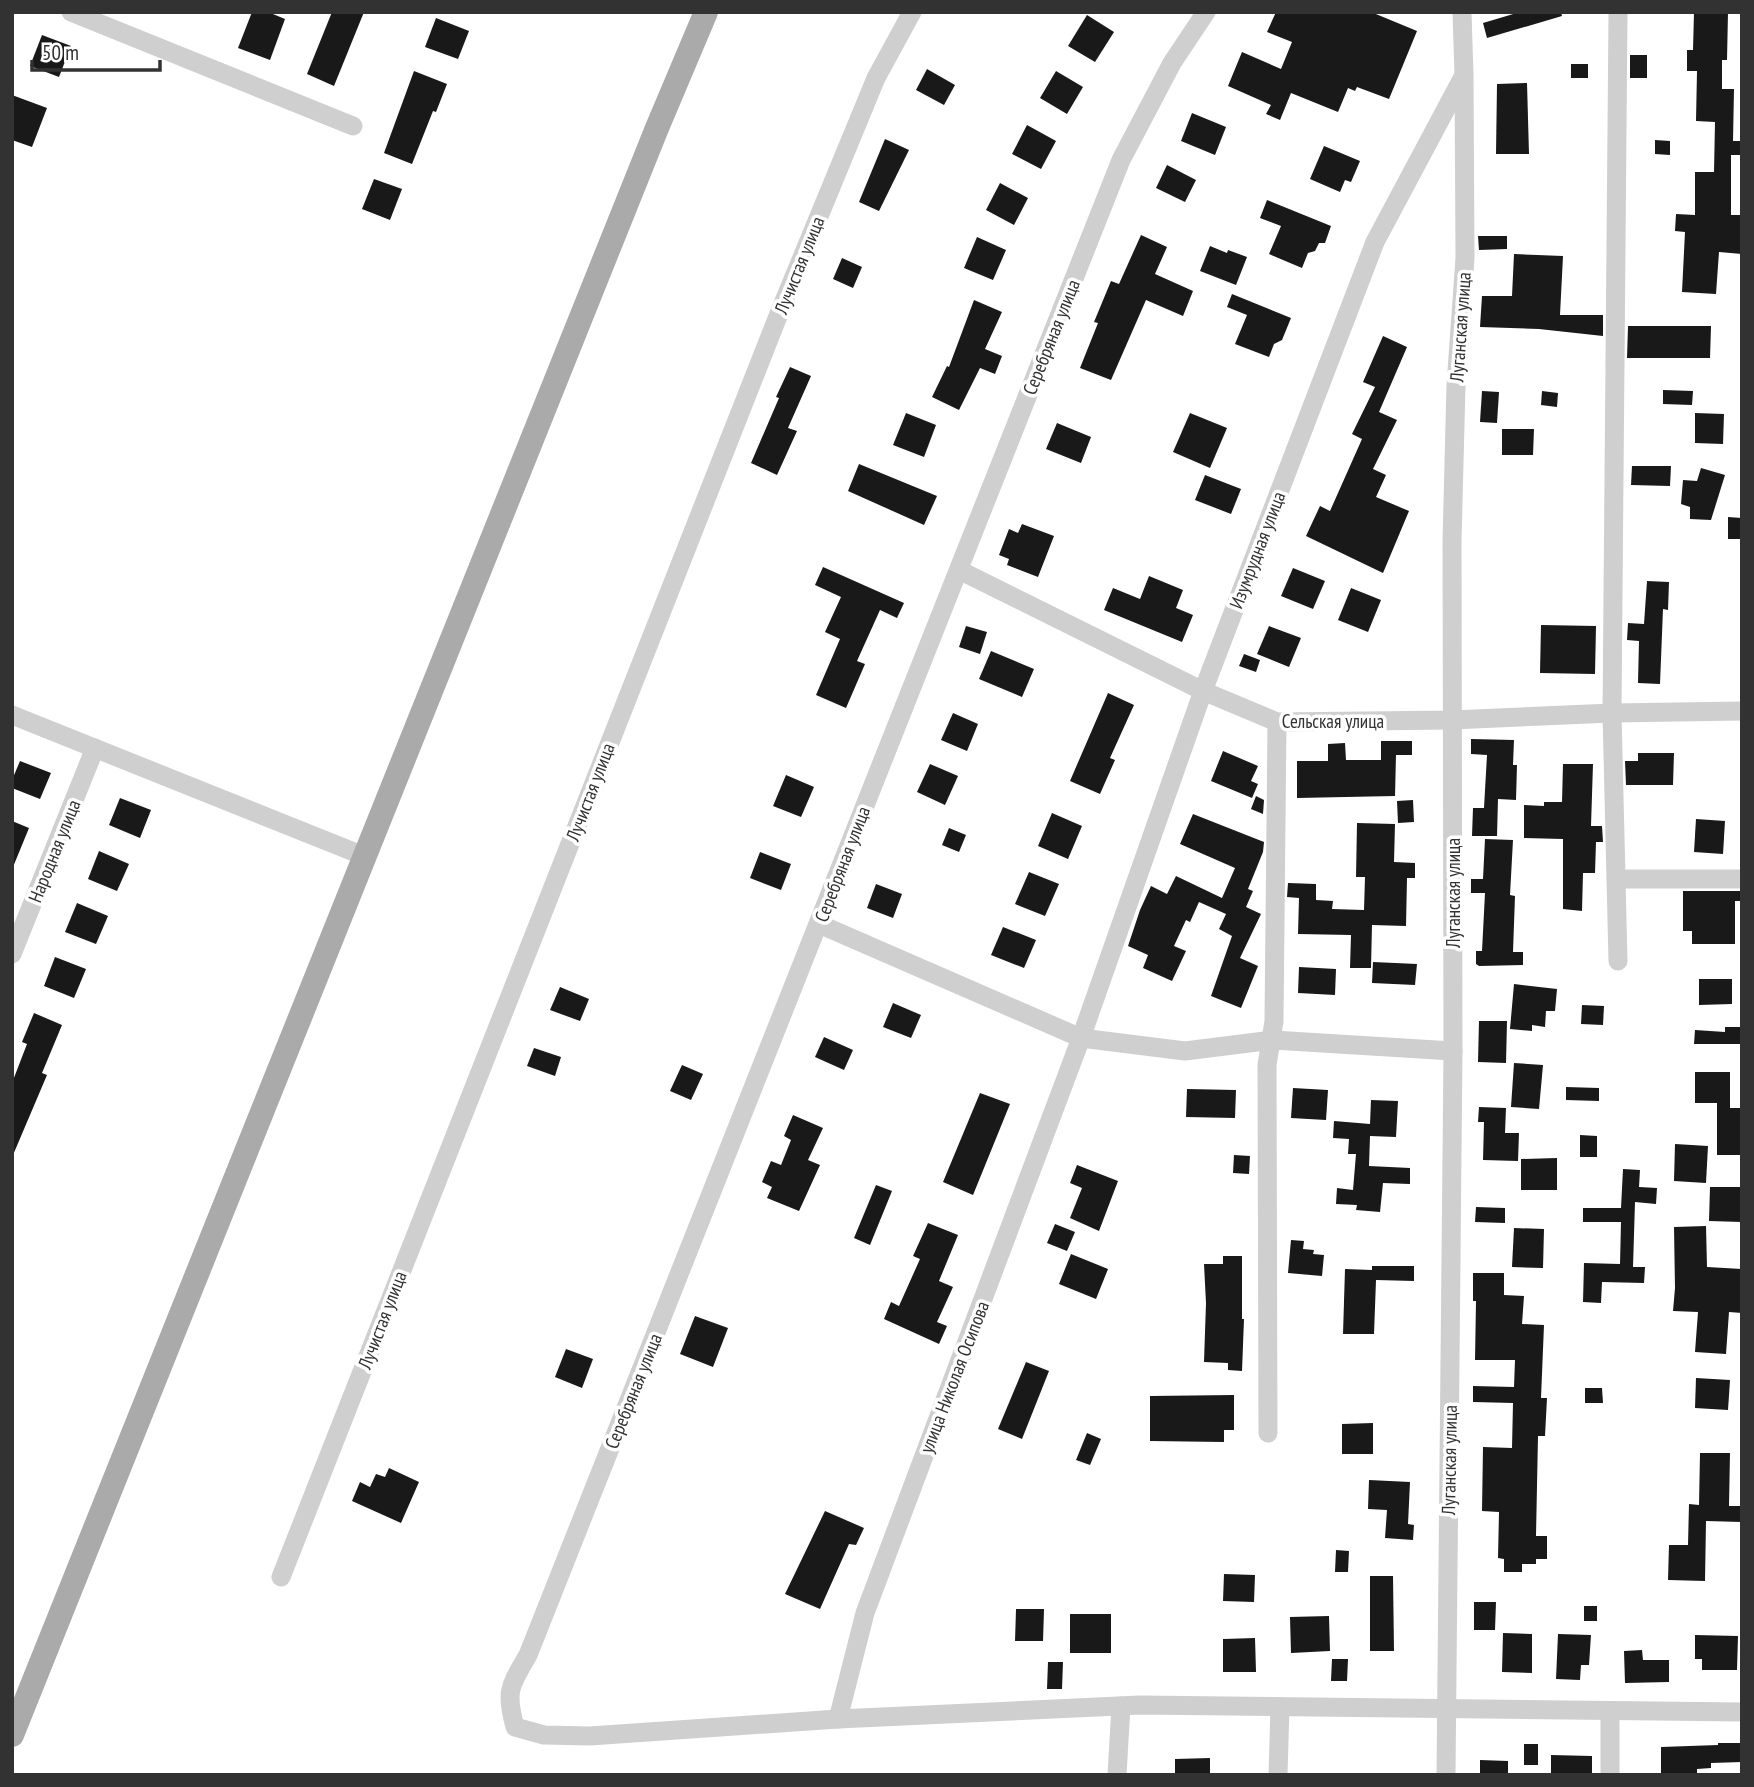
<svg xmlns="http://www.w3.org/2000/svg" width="1754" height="1787" font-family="'PT Sans Narrow',sans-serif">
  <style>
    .building { fill: #191919 }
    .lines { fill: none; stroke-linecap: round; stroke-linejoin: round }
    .minor { stroke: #cfcfcf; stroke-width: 19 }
    .major { stroke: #aaa; stroke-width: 24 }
    .labels { text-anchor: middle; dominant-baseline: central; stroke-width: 7; stroke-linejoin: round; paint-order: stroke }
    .street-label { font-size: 19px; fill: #323232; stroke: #fff }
  </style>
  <rect width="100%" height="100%" fill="#fff"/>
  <g class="building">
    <path d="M252,12H268L285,19L270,60L238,48Z"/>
    <path d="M332,12H364L334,86L307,74Z"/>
    <path d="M1276,12H1371L1417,31L1389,99L1357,87L1355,91L1348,88L1338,112L1291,93L1280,120L1266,114L1271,105L1228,86L1242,52L1281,69L1292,42L1267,32Z"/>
    <path d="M1520,12H1561L1562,16L1487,38L1483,23Z"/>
    <path d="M1694,12H1728L1727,60H1722V89H1734L1733,141H1742V155H1731V215H1742V254L1719,252L1716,294L1682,292L1685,232L1675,231L1676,214L1695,215V172H1714L1715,122L1696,121L1697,71H1687V50H1693Z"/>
    <path d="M1087,15L1114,32L1095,62L1068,46Z"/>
    <path d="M436,18L469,31L458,59L425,47Z"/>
    <path d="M42,35L71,46L59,77L30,66Z"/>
    <rect x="1630" y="55" width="17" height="23"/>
    <rect x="1571" y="64" width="17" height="14"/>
    <path d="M927,69L955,85L944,105L916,90Z"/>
    <path d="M414,71L447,84L436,112L433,111L412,164L384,153Z"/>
    <path d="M1056,71L1083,87L1067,114L1040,98Z"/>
    <path d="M1527,83L1529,154H1496L1497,84Z"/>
    <path d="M12,95L47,108L32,147L12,140Z"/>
    <path d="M1192,113L1226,127L1215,155L1181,141Z"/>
    <path d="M1027,125L1056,141L1041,169L1012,154Z"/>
    <path d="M885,139L909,150L879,211L859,202Z"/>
    <path d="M1655,140L1670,141V155L1655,154Z"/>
    <path d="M1324,146L1360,161L1351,182L1345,180L1340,192L1310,179Z"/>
    <path d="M1167,165L1196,180L1185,202L1156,188Z"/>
    <path d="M374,179L402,189L390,220L362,209Z"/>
    <path d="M1000,183L1028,198L1014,225L986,210Z"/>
    <path d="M1267,200L1331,226L1325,243H1319L1315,251L1308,253L1302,268L1269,254L1281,226L1260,218Z"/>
    <path d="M1141,235L1167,247L1155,274L1193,291L1183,316L1146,300L1111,380L1080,368L1098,323L1094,322L1111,281L1119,284Z"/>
    <path d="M1478,236H1507V249L1479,250Z"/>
    <path d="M977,237L1006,250L993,280L964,268Z"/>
    <path d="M1210,246L1227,253L1228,250L1247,257L1236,285L1200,271Z"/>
    <path d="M1514,254L1563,256L1560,315H1603V336L1539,329L1480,327L1482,296H1512Z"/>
    <path d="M842,258L862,267L853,288L833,279Z"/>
    <path d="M1232,294L1291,318L1282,340L1274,344L1269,357L1235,344L1247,315L1227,307Z"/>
    <path d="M974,300L1002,312L985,349L1002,356L995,374L980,368L959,410L932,397L947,366L949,367Z"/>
    <path d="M1628,326H1711L1710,358H1627Z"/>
    <path d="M1383,336L1407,347L1379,412L1397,420L1373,469L1386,475L1376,497L1409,511L1383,573L1306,536L1320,506L1330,511L1362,439L1352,434L1375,387L1363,382Z"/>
    <path d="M790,367L811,376L788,428L797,431L777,475L751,463L779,398L776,397Z"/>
    <path d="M1663,390L1693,391L1692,405L1663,404Z"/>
    <path d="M1482,391L1499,392L1497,423L1480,422Z"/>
    <path d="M1542,391L1558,393L1557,407L1541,405Z"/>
    <path d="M906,413L936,425L924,457L893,445Z"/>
    <path d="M1190,413L1227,428L1210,468L1173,452Z"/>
    <path d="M1695,413L1724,414L1723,444L1695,443Z"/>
    <path d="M1057,423L1091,437L1081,463L1046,449Z"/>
    <path d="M1502,429H1534L1533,455H1502Z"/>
    <path d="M859,464L937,496L924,525L848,491Z"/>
    <path d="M1632,466H1671L1670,486L1631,485Z"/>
    <path d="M1701,468L1725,475L1711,520L1690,519V507L1681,504L1683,480L1697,481Z"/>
    <path d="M1205,475L1241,489L1231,514L1195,500Z"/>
    <path d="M1728,517L1742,518V539H1728Z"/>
    <path d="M1022,524L1054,536L1038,577L1007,565L1009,559L999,555L1009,529L1018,533Z"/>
    <path d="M823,567L904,603L897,618L880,610L857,661L865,664L846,708L816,695L840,639L825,632L841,597L815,585Z"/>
    <path d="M1293,568L1325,581L1313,609L1281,596Z"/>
    <path d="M1149,576L1183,590L1176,608L1193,615L1182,642L1104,610L1113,588L1140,599Z"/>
    <path d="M1647,581L1669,582L1668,610L1663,609L1660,684L1638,683L1639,641L1627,640L1628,623L1644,624Z"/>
    <path d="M1351,588L1381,600L1368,632L1338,620Z"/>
    <path d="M1541,625L1596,626L1595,674L1540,673Z"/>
    <path d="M966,626L987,632L980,654L959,647Z"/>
    <path d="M1269,626L1301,638L1289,667L1257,654Z"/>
    <path d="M991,651L1034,669L1022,697L979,679Z"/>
    <path d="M1244,654L1260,660L1256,672L1239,666Z"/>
    <path d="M1108,693L1134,705L1110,758L1115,760L1100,794L1070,781Z"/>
    <path d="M953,713L978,724L967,751L941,740Z"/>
    <path d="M1471,739L1514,740L1513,765H1517L1516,800L1498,799L1497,836H1472L1473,808H1484L1487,755L1471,754Z"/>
    <path d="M1381,741H1412V755H1396L1395,796L1297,798V761H1328V744L1345,743L1346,760H1381Z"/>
    <path d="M1223,751L1258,766L1251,781L1258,784L1252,798L1211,781Z"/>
    <path d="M1638,753H1674L1673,785H1626L1625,761H1638Z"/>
    <path d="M20,761L51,773L40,799L12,788V780Z"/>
    <path d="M930,764L958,776L945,805L917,792Z"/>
    <path d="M1563,764H1593L1591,826H1602L1603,842H1596L1595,873H1583L1582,911L1563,909V839L1524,838V805L1544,806V802H1562Z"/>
    <path d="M786,775L814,787L801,817L773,806Z"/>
    <path d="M1256,796L1264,800L1263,814L1251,809Z"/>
    <path d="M120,798L151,810L140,838L109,825Z"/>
    <path d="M1413,800L1414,822L1398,823L1397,801Z"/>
    <path d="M1052,813L1082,826L1068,859L1038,846Z"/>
    <path d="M1193,814L1264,842L1263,852L1248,889L1253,891L1246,907L1261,914L1240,958L1258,966L1241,1008L1211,996L1232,936L1219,929L1226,914L1199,902L1190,922L1186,920L1174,946L1186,951L1172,981L1143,968L1148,955L1128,946L1140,910L1151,886L1167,894L1176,876L1222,898L1235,868L1180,844Z"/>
    <path d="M1696,819L1725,821L1723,854L1694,852Z"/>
    <path d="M12,821L29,828L13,867H12Z"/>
    <path d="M1357,823L1395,824L1394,862L1415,863V878H1407L1406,926L1372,925L1371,968H1350L1351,935L1298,934L1299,898L1287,897L1288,883L1316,884V900L1333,901L1332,909L1364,910L1365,877H1356Z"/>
    <path d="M949,828L966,835L959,852L942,845Z"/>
    <path d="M1485,839L1513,840L1510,895L1515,896L1513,952H1523V965L1479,966L1476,964V951H1482L1485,893H1471V879H1483Z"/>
    <path d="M99,851L129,864L117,891L88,879Z"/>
    <path d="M760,852L791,864L781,890L750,878Z"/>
    <path d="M1029,872L1059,884L1045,916L1015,904Z"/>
    <path d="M876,884L902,894L893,918L867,908Z"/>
    <path d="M1683,891H1742V901H1735V944H1692V931H1683Z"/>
    <path d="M77,903L108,916L96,944L65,932Z"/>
    <path d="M1003,927L1036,940L1024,968L991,955Z"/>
    <path d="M55,957L86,969L74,998L44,986Z"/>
    <path d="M1373,962L1417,964L1415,985L1372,983Z"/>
    <path d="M1299,967L1336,969L1335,995L1298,993Z"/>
    <path d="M1699,979H1732V1004L1699,1005Z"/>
    <path d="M1514,984L1557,989L1555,1011H1546L1545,1027L1532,1025V1031L1510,1029Z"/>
    <path d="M560,987L589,999L580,1021L550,1010Z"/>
    <path d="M893,1003L921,1015L911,1038L883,1027Z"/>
    <path d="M1582,1005L1604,1006L1603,1025L1581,1024Z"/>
    <path d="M34,1013L62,1025L42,1073L47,1075L13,1155L12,1083L27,1044L22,1042Z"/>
    <path d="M1479,1021H1507L1506,1063L1478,1062Z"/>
    <path d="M1725,1027H1742V1044H1694L1695,1030L1725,1032Z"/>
    <path d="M824,1037L853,1050L844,1070L815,1057Z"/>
    <path d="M534,1048L561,1057L555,1076L527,1066Z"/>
    <path d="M1514,1063L1543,1065L1539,1109L1511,1107Z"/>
    <path d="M682,1065L703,1074L691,1100L670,1091Z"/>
    <path d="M1695,1072H1730V1108H1742V1155H1717V1103H1695Z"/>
    <path d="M1566,1087L1599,1088V1101L1566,1100Z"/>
    <path d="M1293,1088L1328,1090L1326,1120L1291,1118Z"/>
    <path d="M1187,1089L1236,1090L1235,1118L1186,1117Z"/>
    <path d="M980,1093L1010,1104L973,1195L943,1182Z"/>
    <path d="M1371,1100L1398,1101L1396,1137L1370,1136L1369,1166L1410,1168V1184L1383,1183L1380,1212L1356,1210L1357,1205L1336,1204L1337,1188L1353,1190L1356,1154H1348L1349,1139L1333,1138L1334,1121L1370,1124Z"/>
    <path d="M1479,1107L1506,1108L1505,1133H1519L1518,1161L1483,1160L1484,1122H1478Z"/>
    <path d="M793,1115L823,1128L808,1160L820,1165L799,1211L767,1198L772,1187L762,1182L771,1161L781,1165L791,1140L784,1136Z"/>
    <path d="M1580,1135L1597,1136V1157H1580Z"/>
    <path d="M1675,1144L1708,1146L1706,1183L1674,1181Z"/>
    <path d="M1234,1155L1250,1156L1249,1174L1233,1173Z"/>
    <path d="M1557,1158V1190H1521V1159Z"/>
    <path d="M1077,1165L1118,1181L1099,1231L1070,1218L1082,1188L1070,1183Z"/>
    <path d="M1623,1169L1640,1170L1639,1187L1657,1188L1656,1204L1635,1202L1633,1267H1645L1644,1283L1602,1282L1601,1303L1583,1302L1584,1263L1620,1264L1621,1222H1583V1208H1621Z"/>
    <path d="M876,1185L892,1191L870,1245L854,1238Z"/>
    <path d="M1710,1187H1742V1222L1709,1221Z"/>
    <path d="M1476,1207L1505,1208V1223L1475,1222Z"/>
    <path d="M928,1223L958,1235L939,1281L953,1287L937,1322L947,1326L939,1344L884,1319L891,1302L899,1306L920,1259L913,1256Z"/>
    <path d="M1055,1224L1075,1232L1067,1251L1047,1243Z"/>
    <path d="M1706,1226L1707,1267L1742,1269V1313L1729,1312L1726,1354L1695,1352L1698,1312L1673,1311L1675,1288L1674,1227Z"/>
    <path d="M1514,1228L1544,1229L1543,1268L1512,1267Z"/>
    <path d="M1291,1240L1304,1241L1303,1249L1314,1250L1313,1254L1324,1255L1322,1276L1288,1273Z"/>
    <path d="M1071,1254L1108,1269L1096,1299L1059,1284Z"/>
    <path d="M1223,1256H1242V1319H1244L1242,1371L1228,1370V1363L1204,1362L1206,1303L1204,1264H1223Z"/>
    <path d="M1372,1266H1414V1281L1376,1280L1374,1334H1343L1345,1269L1372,1270Z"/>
    <path d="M1473,1273H1504V1295L1524,1296L1522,1324L1544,1325L1541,1398H1547L1545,1436H1538L1536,1536H1547V1559H1536V1564H1522V1572H1504V1559L1498,1558L1499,1512L1482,1511L1483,1447L1512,1448L1513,1403L1473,1402V1386L1514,1387L1515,1360H1475L1476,1301H1473Z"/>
    <path d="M695,1316L728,1328L713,1367L680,1354Z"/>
    <path d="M566,1349L593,1359L582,1388L555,1377Z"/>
    <path d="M1026,1362L1049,1371L1022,1439L998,1429Z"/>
    <path d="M1696,1378L1730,1380L1728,1410L1695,1408Z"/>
    <path d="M1585,1388H1602L1603,1403H1585Z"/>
    <path d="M1234,1395V1430H1224V1442L1150,1441V1396Z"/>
    <path d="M1373,1423V1454H1342V1424Z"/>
    <path d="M1087,1433L1101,1439L1090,1465L1076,1460Z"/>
    <path d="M1700,1453H1730L1729,1506H1742V1522L1706,1521L1705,1581L1668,1580L1669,1545H1688L1689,1504L1699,1505Z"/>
    <path d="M389,1468L419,1482L401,1523L352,1501L360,1482L370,1487L376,1474L385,1477Z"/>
    <path d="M1369,1480L1410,1482L1408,1524L1414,1525L1413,1540L1385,1538L1387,1510L1368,1509Z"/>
    <path d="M825,1511L864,1528L856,1545L849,1544L820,1609L785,1594Z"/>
    <path d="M1336,1550L1349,1551L1348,1572H1335Z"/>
    <path d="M1224,1574L1255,1575L1254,1602L1223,1601Z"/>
    <path d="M1370,1576H1393L1394,1651H1370Z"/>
    <path d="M1474,1602H1496L1495,1630H1474Z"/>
    <rect x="1584" y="1606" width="13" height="15"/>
    <path d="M1016,1609H1044L1043,1641H1015Z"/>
    <rect x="1070" y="1614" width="41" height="39"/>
    <path d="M1329,1616L1330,1651L1291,1653L1290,1617Z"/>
    <path d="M1503,1633L1532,1634V1673L1502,1672Z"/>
    <path d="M1558,1634L1591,1635L1589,1665H1581L1580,1680L1556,1679Z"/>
    <path d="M1695,1635L1738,1636L1737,1670H1702V1659H1695Z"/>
    <path d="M1255,1638L1256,1672H1223V1639Z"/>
    <path d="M1642,1650L1643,1660H1669V1682L1625,1683L1624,1651Z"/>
    <path d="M1332,1659H1348L1347,1681H1331Z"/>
    <path d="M1048,1662H1063L1062,1689H1047Z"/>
    <path d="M1718,1743H1742V1762L1711,1763V1768L1697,1769V1775H1661V1747L1718,1745Z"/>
    <rect x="1524" y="1744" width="14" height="21"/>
    <path d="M1551,1755L1592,1756V1775H1551Z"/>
    <path d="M1210,1758V1775H1175V1759Z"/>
    <path d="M1480,1760L1508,1761V1775H1480Z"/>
  </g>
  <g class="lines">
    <g class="minor">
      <path d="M71,12L353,126"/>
      <path d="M1206,12L1172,63L1121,160L528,1655C510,1686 505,1691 515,1727L544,1735L590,1736L838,1719L1140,1705L1742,1712"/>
      <path d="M959,570L1203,691L1277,722L1452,720L1612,713L1742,711"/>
      <path d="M12,715L364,856"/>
      <path d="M1616,879H1742"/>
      <path d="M819,924L1081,1038L1185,1051L1273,1040L1453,1051"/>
      <path d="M12,954L95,748"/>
      <path d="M1618,961L1612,713L1618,12"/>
      <path d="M1268,1433L1267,1065L1274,1021L1277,722"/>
      <path d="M281,1577L782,306L876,78L912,12"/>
      <path d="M838,1719L865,1613L1081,1038L1203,691L1375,242L1463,77"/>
      <path d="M1117,1775L1121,1706"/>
      <path d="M1278,1775L1280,1707"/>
      <path d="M1446,1775L1453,1051L1452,541L1456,385L1465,258L1464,75L1462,12"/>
      <path d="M1610,1775V1711"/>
    </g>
    <path class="major" d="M12,1735L657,128L706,12"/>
  </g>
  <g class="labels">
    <g class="street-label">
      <text transform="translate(799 265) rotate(-68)">Лучистая улица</text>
      <text transform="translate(1460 327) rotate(-86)">Луганская улица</text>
      <text transform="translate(1051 337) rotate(-68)">Серебряная улица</text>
      <text transform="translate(1257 550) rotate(-69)">Изумрудная улица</text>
      <text x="1333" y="721">Сельская улица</text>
      <text transform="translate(590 792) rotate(-69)">Лучистая улица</text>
      <text transform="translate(54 851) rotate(-68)">Народная улица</text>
      <text transform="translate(842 864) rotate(-69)">Серебряная улица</text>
      <text transform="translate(1453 893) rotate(-90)">Луганская улица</text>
      <text transform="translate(382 1320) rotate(-69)">Лучистая улица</text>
      <text transform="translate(954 1377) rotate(-69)">улица Николая Осипова</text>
      <text transform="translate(633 1391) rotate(-68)">Серебряная улица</text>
      <text transform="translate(1449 1460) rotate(-89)">Луганская улица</text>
    </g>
  </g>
  <rect width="1754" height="1787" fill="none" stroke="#323232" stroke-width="28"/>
  <path d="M32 60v10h128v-10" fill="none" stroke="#323232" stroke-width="3.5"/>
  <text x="42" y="60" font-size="21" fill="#323232" stroke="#ffffff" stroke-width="5" paint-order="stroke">50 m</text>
</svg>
